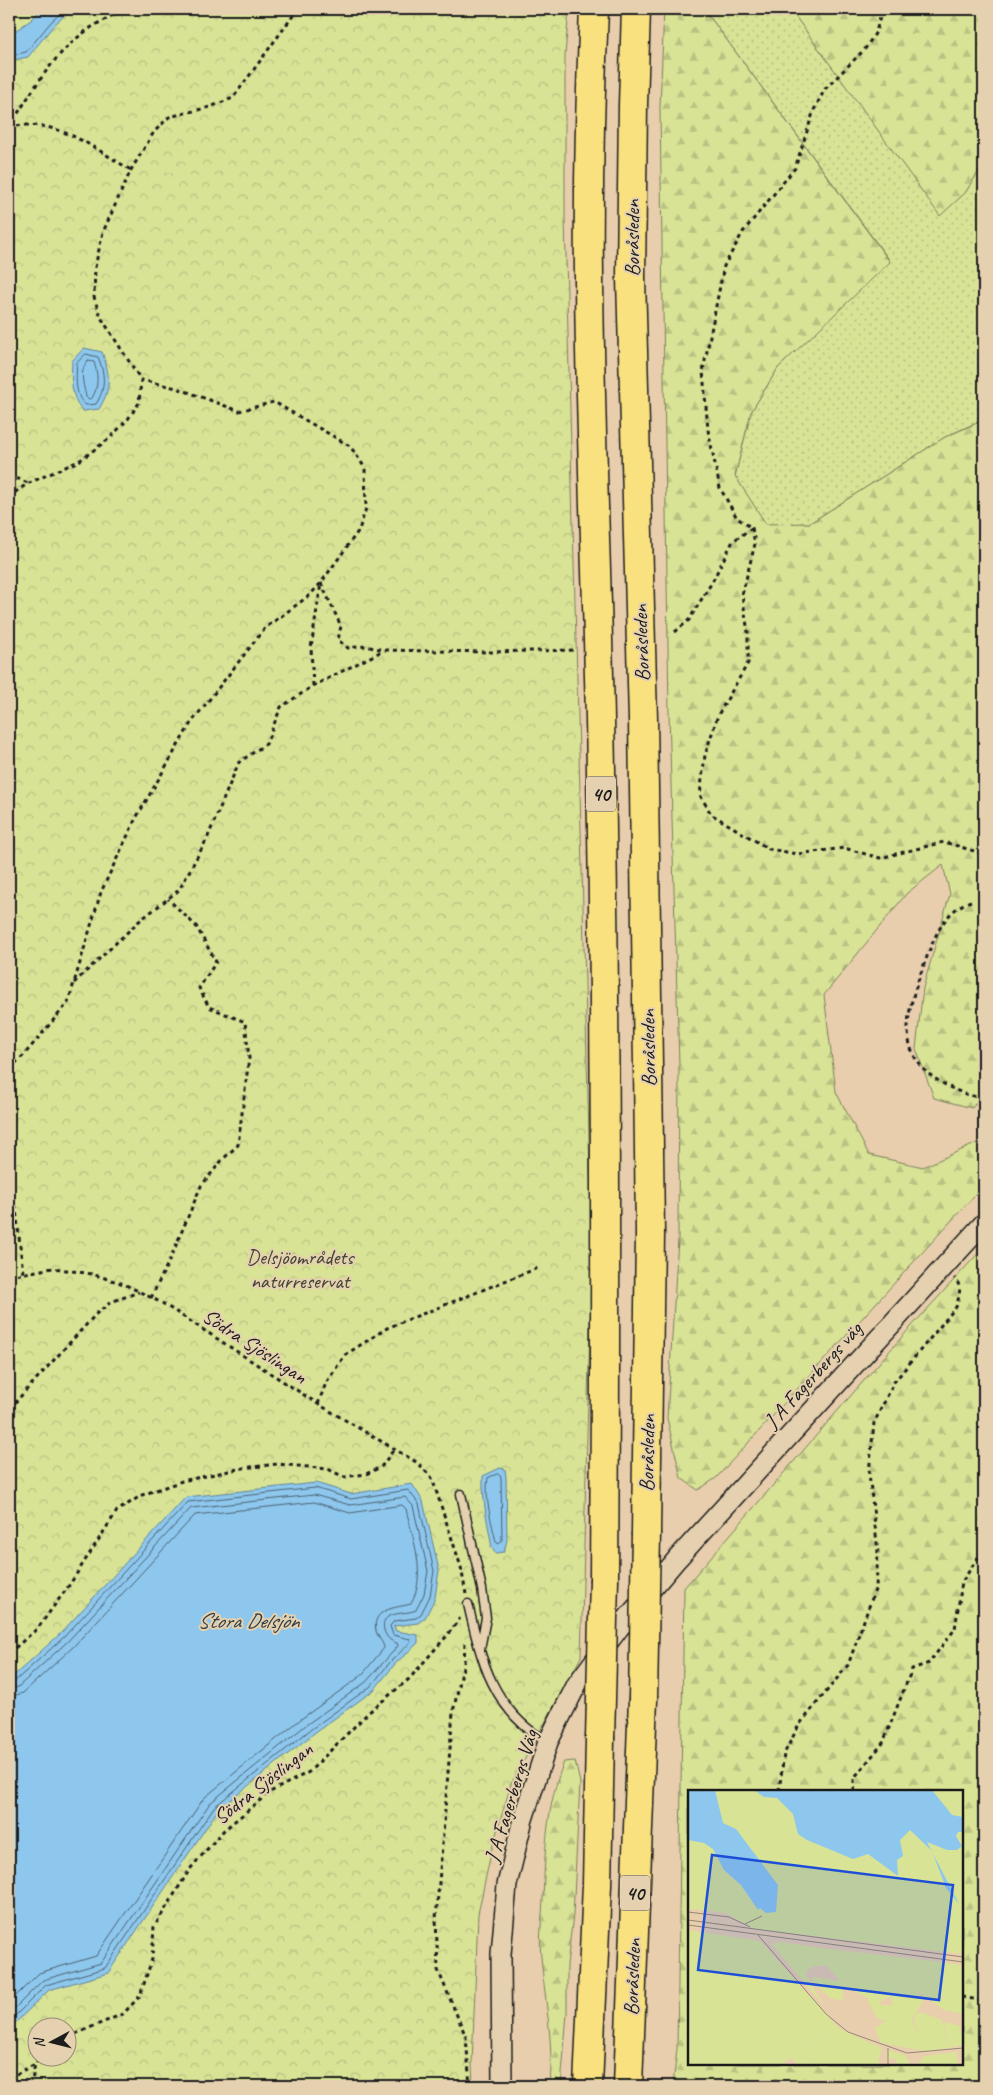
<svg xmlns="http://www.w3.org/2000/svg" width="993" height="2095" font-family="Caveat,sans-serif">
  <style>
    .grass { fill: url(#grass-dots); stroke: #7a8059 }
    .forest { fill: url(#forest-firs); stroke: #7a8059; fill-rule: evenodd }
    .park { fill: url(#park-crowns); stroke: #7a8059; fill-rule: evenodd }
    .water { fill: #8ec7ed; stroke: #608399 }
    .lines { fill: none; stroke-linecap: round; stroke-linejoin: round }
    .shore { stroke: #4a6070; stroke-width: 1 }
    .service-casing { stroke: #1c1c1c; stroke-width: 11 }
    .tertiary-casing { stroke: #1c1c1c; stroke-width: 22 }
    .motorway-casing { stroke: #1c1c1c; stroke-width: 31 }
    .path { stroke: #1c1c1c; stroke-width: 3; stroke-dasharray: 4 4; stroke-linecap: butt }
    .service { stroke: #e5d1af; stroke-width: 8 }
    .tertiary { stroke: #e5d1af; stroke-width: 19 }
    .motorway { stroke: #fae180; stroke-width: 28 }
    .motorway-bridge-casing { stroke: #1c1c1c; stroke-width: 31; stroke-linecap: butt }
    .motorway-bridge { stroke: #fae180; stroke-width: 28 }
    .labels { text-anchor: middle; dominant-baseline: central; stroke-width: 4; stroke-linejoin: round; paint-order: stroke }
    .shield { fill: #e5d1af; stroke: #585248; stroke-width: 1 }
    .shield-label { font-size: 20px; font-weight: bold; fill: #1c1c1c }
    .street-label { font-size: 21px; fill: #1c1c1c; stroke: #e5d1af }
    .park-label { font-size: 21px; fill: #424434; stroke: #e5d1af }
    .water-label { font-size: 22px; font-style: italic; fill: #333e46; stroke: #e5d1af }
    .inset-road { fill: none; stroke: #968773; stroke-width: 1 }
    .view { fill: #1d4ed8; fill-opacity: 0.15; stroke: #1d4ed8; stroke-width: 2.5 }
    .inset-edge { fill: none; stroke: #1c1c1c; stroke-width: 2.5 }
  </style>
  <defs>
    <pattern id="grass-dots" width="8" height="8" patternUnits="userSpaceOnUse" patternTransform="scale(1.25)"><rect width="8" height="8" fill="#d8e396"/><path d="M2 2h.1M6 6h.1" fill="none" stroke="#b9c281" stroke-width="1.8" stroke-linecap="round"/></pattern>
    <pattern id="forest-firs" width="22" height="20" patternUnits="userSpaceOnUse" patternTransform="scale(1.25)"><rect width="22" height="20" fill="#d8e396"/><path d="M5 1l3.5 6h-7zM16 11l3.5 6h-7z" fill="#b9c281"/></pattern>
    <pattern id="park-crowns" width="20" height="18" patternUnits="userSpaceOnUse" patternTransform="scale(1.25)"><rect width="20" height="18" fill="#d8e396"/><path d="M2 6a3 3 0 1 1 6 0M12 15a3 3 0 1 1 6 0" fill="none" stroke="#b9c281"/></pattern>
  </defs>
  <rect width="100%" height="100%" fill="#e8cead"/>
  <filter id="ink" filterUnits="userSpaceOnUse"><feTurbulence type="fractalNoise" baseFrequency=".02" numOctaves="2"/><feDisplacementMap in="SourceGraphic" scale="10" xChannelSelector="R" yChannelSelector="G"/><feConvolveMatrix kernelMatrix="1 2 1 2 8 2 1 2 1" color-interpolation-filters="sRGB"/></filter>
  <g filter="url(#ink)">
    <path class="grass" d="M704,9H790L940,215L965,193L984,163V419L945,437L810,523L766,525L735,476L751,412L778,368L890,261Z"/>
    <g class="forest">
      <path d="M664,9H704L890,262L778,368L751,412L735,476L766,524L810,523L945,437L984,420V784L979,795V840L984,841V1092L972,1108L934,1098L916,1049L923,988L950,894L943,865L907,893L824,995L836,1092L869,1155L923,1167L984,1140V1185L716,1478L698,1490L681,1478L667,1418L678,1239L679,1065L669,712L660,108Z"/>
      <path d="M790,9H984V163L965,193L940,216Z"/>
      <path d="M984,1247V2086H673L677,2049L684,1588L900,1339ZM689,1791H962V2064H689Z"/>
      <path d="M575,1761L580,1783L573,1915L567,1965V2013L561,2086H550C554,2043 545,2001 541,1957C539,1939 542,1919 543,1900C545,1853 546,1806 564,1762Z"/>
    </g>
    <path class="park" d="M9,9H569L565,55V219L592,1252L581,1657L511,1784L492,1848L478,1914L472,2064L473,2086H9ZM38,2028H68V2058H38Z"/>
    <g class="water">
      <path d="M42,9H72L54,25L28,57L9,61V35L31,20Z"/>
      <path d="M84,348L102,352C110,374 112,388 99,409L83,411C70,397 71,379 72,361Z"/>
      <path d="M500,1468L505,1469L506,1477L507,1540L504,1552L495,1553L492,1548C488,1524 482,1500 483,1476Z"/>
      <path d="M316,1483L351,1494L412,1484L423,1501L439,1570L435,1598L425,1618L418,1623L394,1626L396,1631L418,1635V1643L395,1664L374,1690L313,1734L218,1810L108,1973L49,1990L9,2029V1680L60,1634L186,1497Z"/>
    </g>
    <g class="lines">
      <g class="shore">
        <path d="M9,56L26,52L51,22L65,9"/>
        <path d="M86,354L98,357C105,373 106,389 96,404L86,405C74,397 76,376 77,363Z"/>
        <path d="M88,361L94,362C98,374 99,387 92,398L89,399L86,397C84,386 78,370 88,361Z"/>
        <path d="M498,1474L501,1477L502,1540L499,1544L496,1542C492,1523 484,1498 488,1478Z"/>
        <path d="M9,1684L14,1682L64,1637L188,1502L315,1488L351,1499L408,1490L419,1504L434,1571L430,1596L421,1614L416,1618L394,1621L390,1626L393,1635L410,1639L411,1642L391,1661L371,1686L310,1730L214,1807L105,1968L46,1985L9,2022"/>
        <path d="M9,1690L18,1687L68,1641L191,1508L314,1495L350,1505L405,1497L413,1506L428,1571L424,1594L416,1610C406,1615 379,1610 384,1630C386,1637 390,1641 397,1643L398,1646L366,1682L306,1725L210,1803L101,1963L43,1980L9,2014"/>
        <path d="M9,1697L23,1693L73,1647L195,1515L314,1502L350,1513L402,1505L406,1509C413,1540 427,1574 411,1604C396,1608 371,1608 376,1631C378,1638 384,1643 384,1648L361,1676L301,1719L204,1798L96,1956L39,1973L9,2003"/>
      </g>
      <defs>
        <g id="service">
          <path d="M461,1494L482,1589L486,1618L480,1649"/>
          <path d="M468,1604C481,1660 493,1712 548,1742"/>
        </g>
        <path id="tertiary" d="M502,2086L501,1954L507,1885L523,1819L548,1742L577,1684L619,1628L677,1559L984,1223"/>
        <g id="motorway">
          <path d="M594,9C590,98 588,188 589,277C590,424 597,572 600,719C606,1006 606,1292 604,1579"/>
          <path d="M636,9L633,105L631,278L643,719L648,1066L650,1234L646,1533"/>
          <path d="M588,2086L597,1885L600,1739"/>
          <path d="M628,2086L643,1699"/>
        </g>
      </defs>
      <use href="#service" class="service-casing"/>
      <use href="#tertiary" class="tertiary-casing"/>
      <use href="#motorway" class="motorway-casing"/>
      <g class="path">
        <path d="M9,127C45,72 63,35 127,9"/>
        <path d="M9,127C56,117 92,147 131,170"/>
        <path d="M9,475L28,483"/>
        <path d="M9,498L18,490L29,483L79,461L110,438L128,419L139,403L141,380L100,316L94,297L95,267L103,232L131,170L154,132L169,117L210,107L233,98L298,9"/>
        <path d="M752,528L755,544L742,595L748,632V663L718,715L705,755L700,795L711,814L769,849L797,854L844,848L880,858L944,842L984,854"/>
        <path d="M321,583L341,626L338,640L348,648L365,646L384,650L489,652L576,650"/>
        <path d="M675,632L689,620L712,582L733,541L752,528L737,518L720,488L708,430L703,371L724,266L743,232L795,168L814,110L825,89L865,49L876,32L882,9"/>
        <path d="M313,686L311,648L321,583"/>
        <path d="M971,901C944,910 934,938 925,962C908,1007 891,1054 942,1083C956,1091 968,1096 984,1098"/>
        <path d="M74,983L138,922L179,890L207,839L239,762L266,744L281,707L313,686L384,650"/>
        <path d="M9,1069L23,1056L68,1003L101,892L135,820L191,723L265,628L310,595L321,583L359,530L366,508L365,468L350,446L274,402L239,411L177,388L141,380"/>
        <path d="M9,1182L16,1209L23,1273"/>
        <path d="M9,1276L53,1268L92,1274L124,1284L162,1303L318,1404L418,1463L432,1478L461,1567L466,1594"/>
        <path d="M151,1298L171,1257L201,1186L223,1159L238,1145L249,1058L245,1022L209,1007L199,988L216,962L196,926L168,899"/>
        <path d="M318,1404L326,1383L345,1355L387,1328L540,1267"/>
        <path d="M9,1409L97,1313L111,1302L139,1292"/>
        <path d="M465,1643L464,1663L453,1712L436,1919L438,1970L466,2037L470,2086"/>
        <path d="M9,1653L38,1628L70,1584L117,1511L142,1495L182,1481L243,1468L278,1464L328,1469L344,1477L366,1474L381,1467L395,1448"/>
        <path d="M779,1791L784,1754L799,1725L848,1665L876,1587L878,1552L869,1473L874,1423L894,1382L956,1307C959,1297 963,1286 954,1278"/>
        <path d="M854,1791V1778L883,1743L912,1669L929,1663L955,1629L962,1582L984,1548"/>
        <path d="M962,1997L984,2001"/>
        <path d="M68,2037L123,2014L140,1996L152,1959L154,1927L190,1869L224,1830L270,1792L309,1772L369,1712L409,1679L445,1638L460,1618"/>
        <path d="M9,2078L35,2064"/>
        <path d="M31,2086L35,2064L40,2058"/>
      </g>
      <use href="#service" class="service"/>
      <use href="#tertiary" class="tertiary"/>
      <use href="#motorway" class="motorway"/>
      <defs>
        <g id="motorway-bridge">
          <path d="M643,1699L646,1533"/>
          <path d="M600,1739L604,1579"/>
        </g>
      </defs>
      <use href="#motorway-bridge" class="motorway-bridge-casing"/>
      <use href="#motorway-bridge" class="motorway-bridge"/>
    </g>
  </g>
  <g class="labels">
    <g class="shield">
      <rect x="586" y="776.5" width="30" height="35" rx="4"/>
      <rect x="620" y="1875.5" width="30" height="35" rx="4"/>
    </g>
    <g class="shield-label">
      <text x="601" y="794">40</text>
      <text x="635" y="1893">40</text>
    </g>
    <g class="street-label">
      <text transform="translate(632 238) rotate(-90)">Boråsleden</text>
      <text transform="translate(641 643) rotate(-92)">Boråsleden</text>
      <text transform="translate(648 1048) rotate(-91)">Boråsleden</text>
      <text transform="translate(255 1346) rotate(33)">Södra Sjöslingan</text>
      <text transform="translate(813 1375) rotate(-48)">J A Fagerbergs väg</text>
      <text transform="translate(647 1453) rotate(-89)">Boråsleden</text>
      <text transform="translate(263 1783) rotate(-38)">Södra Sjöslingan</text>
      <text transform="translate(511 1796) rotate(-73)">J A Fagerbergs Väg</text>
      <text transform="translate(632 1977) rotate(-88)">Boråsleden</text>
    </g>
    <g class="park-label">
      <text x="300" y="1257">Delsjöområdets<tspan x="300" dy="24">naturreservat</tspan></text>
    </g>
    <g class="water-label">
      <text x="248" y="1621">Stora Delsjön</text>
    </g>
  </g>
  <g transform="translate(688 1790)">
    <rect width="275" height="275" fill="#e8cead"/>
    <path d="M200,173L212,180L223,194L261,173L273,175L227,200L236,209L223,231L235,248L237,261L193,253L187,238L197,231L189,228L179,209H187L193,215H205L194,181V176ZM258,232L272,236L275,255L260,258L256,233ZM149,236L154,240L113,262L128,275H109L103,268L91,275H79L99,264L94,257L98,251L108,259ZM269,262V272L274,275H229L236,266Z" fill="#d8e396"/>
    <path d="M0,140L72,151L149,236L108,259L98,251L95,257L100,264L79,275H0ZM92,152L133,158L261,173L223,194L207,176L200,173L194,176L204,205L190,213L155,196V211L142,208L124,191L125,187L152,191L139,176H127L120,179L118,185L136,216L84,154ZM273,175L275,224L256,220L227,200ZM232,222L254,230L260,258L237,261L233,252L235,248L226,233L227,225ZM154,240L194,258L190,271L195,275H129L113,262ZM200,260L217,265L223,275H210L207,268L199,270Z" fill="#d8e396"/>
    <path d="M0,0H275V164L66,139L38,123L4,119L0,121Z" fill="#d8e396"/>
    <path d="M0,0H27L35,33L48,39L90,95L88,122L78,123L72,118L70,120L53,95L36,80L25,59L16,53L0,50ZM66,0H244L264,25L275,27V42H270L268,46L274,56L269,60H259L239,52L271,114L258,98L244,61L222,40L212,50L215,66L209,70L210,86L180,64L165,69L119,50L110,44L105,24L89,8L76,7Z" fill="#8ec7ed"/>
    <path class="inset-road" d="M0,122L41,127L62,137M0,130L275,167M57,134L74,126M0,135L275,172M70,145L138,224L160,242L219,263L275,258M200,275V258"/>
    <path class="view" d="M24,65L265,95L251,210L10,180Z"/>
    <rect width="275" height="275" class="inset-edge"/>
  </g>
  <rect width="993" height="2095" fill="none" stroke="#e5d1af" stroke-width="30"/>
  <rect x="15" y="15" width="963" height="2065" fill="none" stroke="#1c1c1c" stroke-width="2" filter="url(#ink)"/>
  <g transform="translate(52 2042) rotate(263)"><circle r="24" fill="#e5d1af" stroke="#958974"/>
  <path d="M0-4L9 19L0 12L-9 19Z" fill="#1c1c1c"/>
  <text y="-8" font-size="14" font-weight="bold" text-anchor="middle" fill="#1c1c1c">N</text>
  </g>
</svg>
